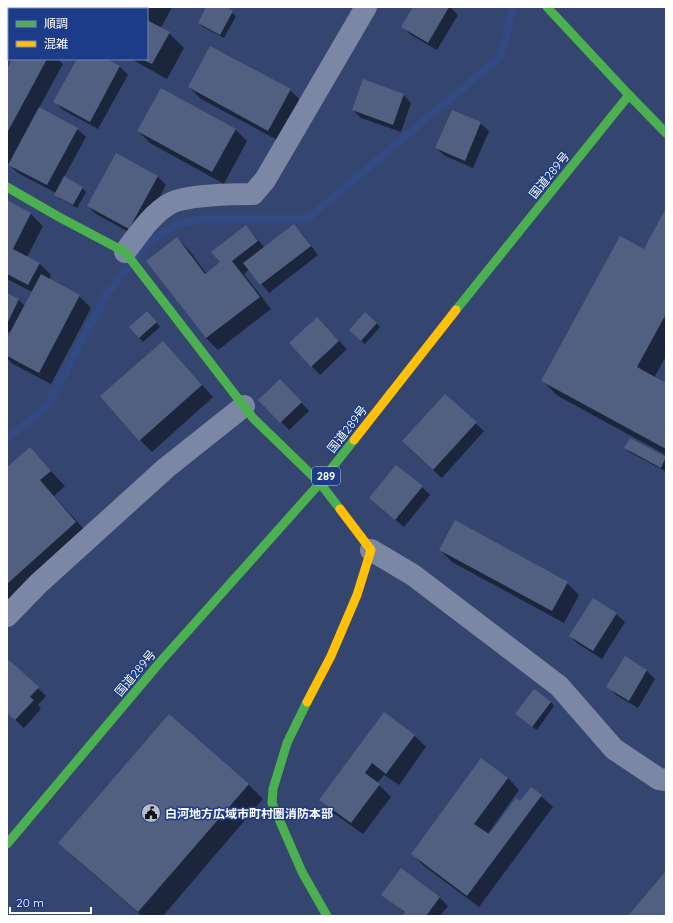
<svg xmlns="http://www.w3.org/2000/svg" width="673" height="923" font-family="Quicksand,'Noto Sans JP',sans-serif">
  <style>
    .shadow { fill: #0007 }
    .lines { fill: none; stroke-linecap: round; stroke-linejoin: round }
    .stream { stroke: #334981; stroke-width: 8 }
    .building { fill: #515f80 }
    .street { stroke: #7b87a5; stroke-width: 22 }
    .fast { stroke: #4caf50; stroke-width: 9 }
    .slow { stroke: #ffc107; stroke-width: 9 }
    .labels { text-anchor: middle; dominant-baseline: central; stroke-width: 3; stroke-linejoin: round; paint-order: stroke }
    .shield { fill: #1c3b88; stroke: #bbc4db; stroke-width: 1 }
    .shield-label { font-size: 11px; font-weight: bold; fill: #fff }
    .street-label { font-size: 12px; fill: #fff; stroke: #1c3b88 }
    .poi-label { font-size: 12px; font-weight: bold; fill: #fff; stroke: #1c3b88; text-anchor: start }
  </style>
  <rect width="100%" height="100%" fill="#344670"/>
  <g class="shadow">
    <path d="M49,7H172L161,28L169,33L184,48L167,79L131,59H147V9H50Z"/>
    <path d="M207,7H224L236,16L224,38L203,27L199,23Z"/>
    <path d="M415,7H450L458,15L437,50L411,35L403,27Z"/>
    <path d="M14,59H58L63,64L39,108L77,129L86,137L64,177L82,188L86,192L77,208L59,198L56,193L18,173L7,163V71Z"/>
    <path d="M78,59H105L120,67L128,75L98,129L63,110L55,102Z"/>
    <path d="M189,87L290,90L302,102L281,142L201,99Z"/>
    <path d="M403,94L411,103L401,132L361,118L353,110Z"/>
    <path d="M480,123L489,131L473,168L445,156L436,148Z"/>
    <path d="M235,129L247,141L224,184L150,143L138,131Z"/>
    <path d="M116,155L158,177L166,185L138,237L96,214L88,206Z"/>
    <path d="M7,201L31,214L43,226L27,257L39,263L51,275L49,280L79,296L91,308L51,384L13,364L7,358V340L11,333L7,331V294L19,300L25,306L32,292L7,279Z"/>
    <path d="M666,210V356L654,378L666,384V455L558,396L543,381L644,250Z"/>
    <path d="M246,226L265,248L294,226L302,234L318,255L269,293L249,269L244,274L271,309L218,350L206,338L177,238L189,250L206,273L221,262Z"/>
    <path d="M151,316L160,327L143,342L139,338Z"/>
    <path d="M317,318L347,349L320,375L290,344Z"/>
    <path d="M376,323L380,327L365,344L354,334Z"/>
    <path d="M163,342L213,397L152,452L140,440Z"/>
    <path d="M280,380L309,411L289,430L260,400Z"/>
    <path d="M445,395L484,431L442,478L411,450Z"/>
    <path d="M630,439L666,458V469L665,471L629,452L625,448Z"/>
    <path d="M29,448L65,486L54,496L91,537L7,604V468Z"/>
    <path d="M422,487L430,495L404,527L370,498Z"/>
    <path d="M440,550L567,583L579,595L564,623L452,562Z"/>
    <path d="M593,599L616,614L625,622L602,659L578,644L570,636Z"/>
    <path d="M625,658L647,671L655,679L638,708L616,695L608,686Z"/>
    <path d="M9,661L46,696L38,705L41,709L24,728L7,712V664Z"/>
    <path d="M551,702L554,706L537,730L520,718Z"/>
    <path d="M384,713L414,735L426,747L399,785L384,775L377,783L391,797L363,834L332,812L321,800Z"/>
    <path d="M508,778L519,790L487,835L489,836L520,802L541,796L553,807L479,907L424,866L412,854Z"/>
    <path d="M248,784L263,799L163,916H142L75,858L60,843Z"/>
    <path d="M401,869L440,898L448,906L440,916H404L405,913L383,894Z"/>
  </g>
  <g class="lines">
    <path class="stream" d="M7,437L22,427L47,406L106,295L145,245L177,224L202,219H307L501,56L513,7"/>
  </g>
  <g class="building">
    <path d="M46,7H149L147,11V9H50Z"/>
    <path d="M206,7H226L233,11L220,35L198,23Z"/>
    <path d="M413,7H449L428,43L401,27Z"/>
    <path d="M147,20L170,32L152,64L142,59H147Z"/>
    <path d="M210,46L291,89L268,131L188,87Z"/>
    <path d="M12,59H47L7,133V69Z"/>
    <path d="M77,59H107L120,66L90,122L53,102Z"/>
    <path d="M363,79L404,94L393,125L352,110Z"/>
    <path d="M161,88L236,129L212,172L137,131Z"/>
    <path d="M39,107L78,128L47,185L8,165Z"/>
    <path d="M452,110L481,122L465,161L435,148Z"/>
    <path d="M116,153L158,176L129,229L87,206Z"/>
    <path d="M64,176L83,187L73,205L54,195Z"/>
    <path d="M7,200L31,213L13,249L40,263L28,285L7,274Z"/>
    <path d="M666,208V314L637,367L666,383V449L541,381L620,236L644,249Z"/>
    <path d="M294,224L311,246L260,285L243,263Z"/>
    <path d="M246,225L258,241L232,261L260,297L206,338L146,261L177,237L205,274L220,262L211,252Z"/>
    <path d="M41,274L80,295L39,373L7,356V338Z"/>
    <path d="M7,293L19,299L7,324Z"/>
    <path d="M147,311L157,322L139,338L129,327Z"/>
    <path d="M365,312L377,323L361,341L349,330Z"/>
    <path d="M317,317L339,341L311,367L289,343Z"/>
    <path d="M163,341L202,385L139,441L100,396Z"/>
    <path d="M280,379L302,402L280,423L258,400Z"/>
    <path d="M445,394L477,422L433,470L402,441Z"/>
    <path d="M630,438L666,457L661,468L624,448Z"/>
    <path d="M30,447L51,471L40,480L76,522L7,584V467Z"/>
    <path d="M396,465L423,486L395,520L369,498Z"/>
    <path d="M455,520L568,582L552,611L439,550Z"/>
    <path d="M593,598L617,613L593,651L569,636Z"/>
    <path d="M625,656L647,670L629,701L606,687Z"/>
    <path d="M9,660L39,687L30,697L34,700L15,720L7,713V663Z"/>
    <path d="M534,689L551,702L532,727L515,714Z"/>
    <path d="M384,712L415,735L386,774L372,763L365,773L380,784L351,823L319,800Z"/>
    <path d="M169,714L249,784L138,912L58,843Z"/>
    <path d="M481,758L508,778L474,824L489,834L516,798L520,801L531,787L542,795L467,896L411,854Z"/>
    <path d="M401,868L440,897L426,916H402L405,912L381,895Z"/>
    <path d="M666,871V916H628Z"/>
  </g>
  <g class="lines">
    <g class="street">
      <path d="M125,252C138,235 152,213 171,203C187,195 234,194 253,194L265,180L366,7"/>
      <path d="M371,550L413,575L559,686L614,749L659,779L666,780"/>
      <path d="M7,616L38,584L166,468L244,406"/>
    </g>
    <g class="fast">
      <path d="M547,7L629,95"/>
      <path d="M7,187L59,217L125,252L253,418L320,483L340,509"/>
      <path d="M456,310L629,95L666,133"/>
      <path d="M307,702L287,743L273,789L272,803L302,872L327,916"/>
      <path d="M7,844L161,661L320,483L354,440"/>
    </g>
    <g class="slow">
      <path d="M354,440L456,310"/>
      <path d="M307,702L331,656L357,595L371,550L340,509"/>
    </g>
  </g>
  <defs>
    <symbol id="civic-disc" viewBox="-11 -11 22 22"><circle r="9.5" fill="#b8becd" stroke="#1c3b88"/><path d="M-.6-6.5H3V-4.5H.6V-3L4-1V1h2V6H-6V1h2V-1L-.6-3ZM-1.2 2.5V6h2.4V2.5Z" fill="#111"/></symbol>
  </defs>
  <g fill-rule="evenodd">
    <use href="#civic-disc" x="140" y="802" width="22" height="22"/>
  </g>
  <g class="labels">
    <rect class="shield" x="312" y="467" width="28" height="18" rx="3"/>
    <g class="shield-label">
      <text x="326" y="476">289</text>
    </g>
    <g class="street-label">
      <text transform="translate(549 175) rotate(-51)">国道289号</text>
      <text transform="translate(347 429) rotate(-52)">国道289号</text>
      <text transform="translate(135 673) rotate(-50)">国道289号</text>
    </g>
    <g class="poi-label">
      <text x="165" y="813">白河地方広域市町村圏消防本部</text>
    </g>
  </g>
  <rect width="673" height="923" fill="none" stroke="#ffffff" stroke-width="16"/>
  <rect x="8" y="8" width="140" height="52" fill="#1c3b88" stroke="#7789b8"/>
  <rect x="16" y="21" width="20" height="6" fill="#4caf50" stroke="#7789b8"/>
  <text x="44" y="28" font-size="12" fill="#ffffff">順調</text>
  <rect x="16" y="41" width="20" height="6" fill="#ffc107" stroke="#7789b8"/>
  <text x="44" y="48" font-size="12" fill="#ffffff">混雑</text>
  <path d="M10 907v6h81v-6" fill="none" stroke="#ffffff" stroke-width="2"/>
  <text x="16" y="907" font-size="12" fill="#ffffff" stroke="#1c3b88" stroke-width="3" paint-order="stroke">20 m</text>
</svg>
